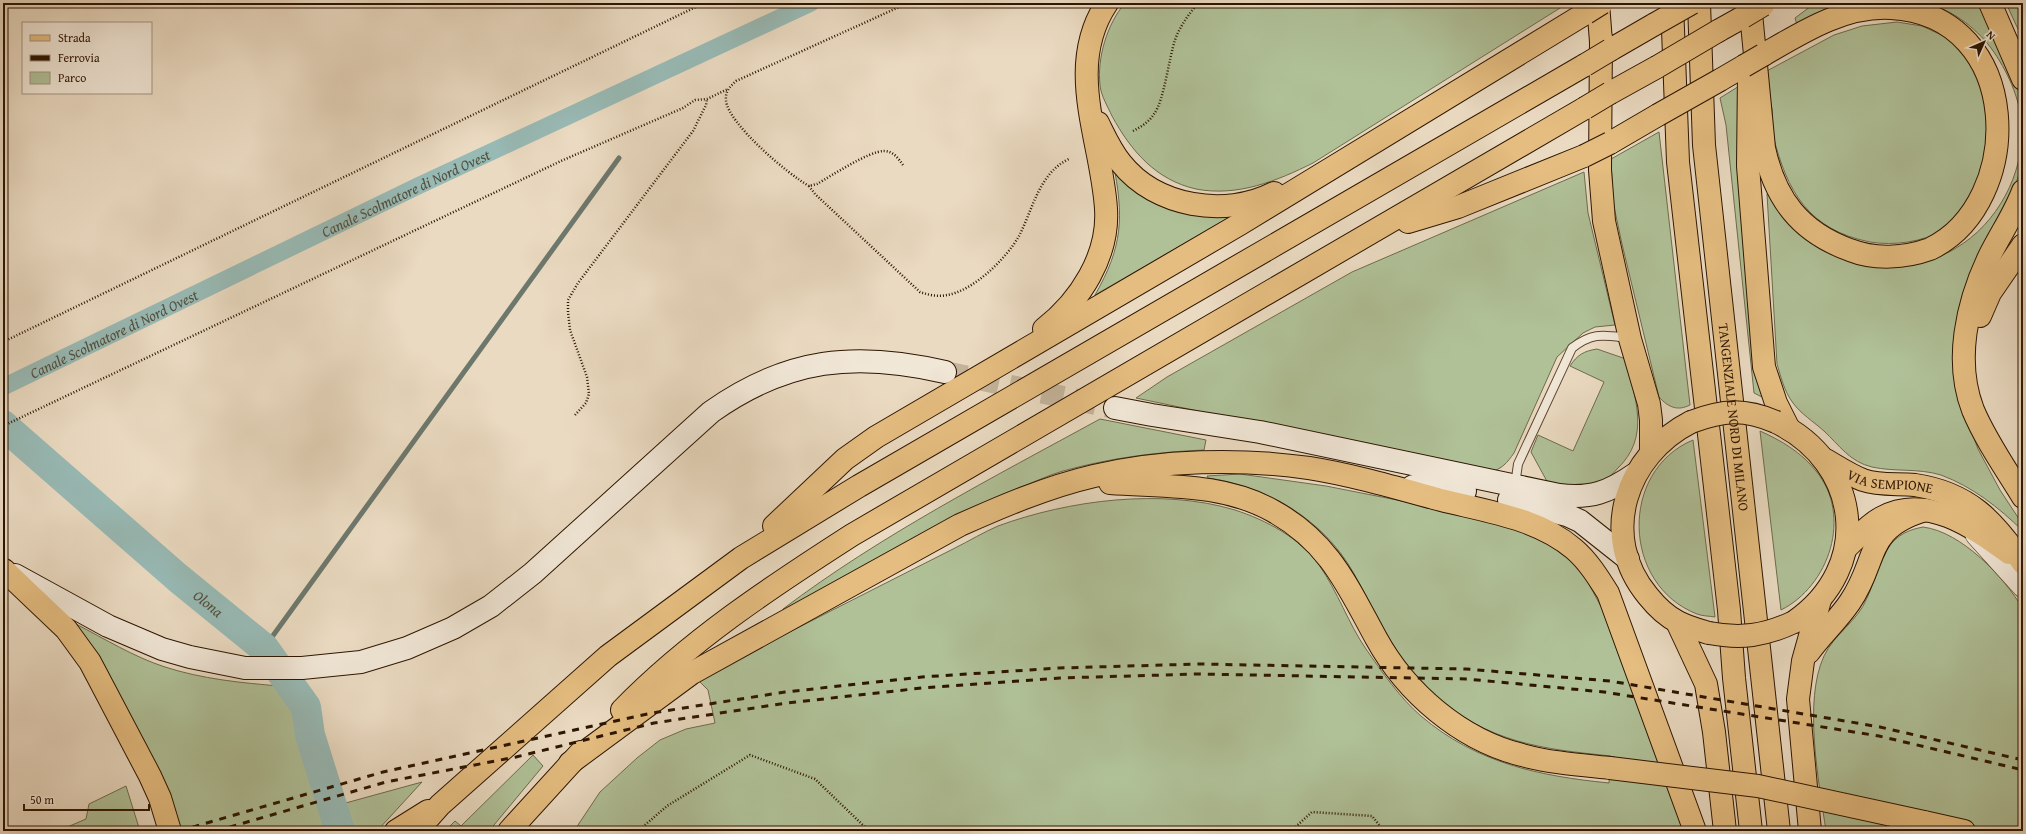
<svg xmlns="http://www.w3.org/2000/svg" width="2026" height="834" font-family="'Gentium Book Plus',serif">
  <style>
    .green { fill: #b0c198; stroke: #6e6b4c }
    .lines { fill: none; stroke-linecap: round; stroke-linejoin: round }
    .stream { stroke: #6d786d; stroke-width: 5 }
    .canal { stroke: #98bab5; stroke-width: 17 }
    .river { stroke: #98bab5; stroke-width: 30 }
    .secondary-tunnel { stroke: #c4b39a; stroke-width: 22; stroke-dasharray: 22 11; stroke-linecap: butt }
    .service-casing { stroke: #5c4630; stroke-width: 10 }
    .tertiary-casing { stroke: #5c4630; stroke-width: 22 }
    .secondary-casing { stroke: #2d1500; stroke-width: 24 }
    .primary-casing { stroke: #2d1500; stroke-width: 24 }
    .trunk-casing { stroke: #2d1500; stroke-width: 24 }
    .motorway-casing { stroke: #2d1500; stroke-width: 24 }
    .path { stroke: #2d1500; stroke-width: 2.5; stroke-dasharray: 1 2; stroke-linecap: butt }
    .service { stroke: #f1e7d7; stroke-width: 8 }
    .tertiary { stroke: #f1e7d7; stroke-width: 21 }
    .secondary { stroke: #f1e7d7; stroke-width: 22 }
    .primary { stroke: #e5bd80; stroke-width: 22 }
    .trunk { stroke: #e5bd80; stroke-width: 22 }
    .motorway { stroke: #e5bd80; stroke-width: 22 }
    .rail { stroke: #2d1500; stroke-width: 3; stroke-dasharray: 7 7; stroke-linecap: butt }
    .primary-bridge-casing { stroke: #2d1500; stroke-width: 24; stroke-linecap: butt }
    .motorway-bridge-casing { stroke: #2d1500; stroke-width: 24; stroke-linecap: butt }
    .primary-bridge { stroke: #e5bd80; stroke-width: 22 }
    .motorway-bridge { stroke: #e5bd80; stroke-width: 22 }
    .labels { text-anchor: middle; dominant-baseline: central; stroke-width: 3; stroke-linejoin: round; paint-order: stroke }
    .street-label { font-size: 14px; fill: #2d1500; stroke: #f1e7d7 }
    .water-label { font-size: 15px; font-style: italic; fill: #524f3f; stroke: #f1e7d7 }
  </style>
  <rect width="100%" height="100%" fill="#eadac1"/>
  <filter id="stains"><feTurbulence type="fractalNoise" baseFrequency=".005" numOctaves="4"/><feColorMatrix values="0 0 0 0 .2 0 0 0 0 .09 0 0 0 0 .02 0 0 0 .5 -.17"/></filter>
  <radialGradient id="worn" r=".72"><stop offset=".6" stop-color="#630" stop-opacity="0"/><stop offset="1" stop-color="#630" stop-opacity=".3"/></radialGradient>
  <g class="green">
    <path d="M1125,3H1568L1313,163C1277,181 1237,197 1196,189C1156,180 1131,151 1112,116C1108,107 1101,96 1100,85C1097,58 1107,24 1125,3Z"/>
    <path d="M1815,3H1856L1797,25L1795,18Z"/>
    <path d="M1924,3H1983L2012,71L2023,106V161L2013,193L1971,280L1968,422L1978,449L2000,490L2023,525V531C1998,507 1973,487 1941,475C1918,468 1894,472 1872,467C1850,462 1839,445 1824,431C1814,422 1801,414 1793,403C1784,391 1781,377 1777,364L1767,194L1771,193L1796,230L1922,261C1934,257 1946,255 1956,248C1997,224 2024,174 2022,126C2020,98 2007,70 1991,48C1975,27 1950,8 1924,3Z"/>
    <path d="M2006,3H2023V40Z"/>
    <path d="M1897,22L1922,26L1948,38L1970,56L1986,79L1992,175C1981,188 1969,201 1958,214C1954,219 1949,226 1944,230C1922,242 1894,246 1870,242C1809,230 1787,192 1773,135C1771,125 1774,114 1771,105C1768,93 1764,85 1763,73L1834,35L1862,26Z"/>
    <path d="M1744,83L1766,399L1754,393L1726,125L1720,98Z"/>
    <path d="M1659,132L1690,405C1678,411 1669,408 1659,397L1622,244L1613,202L1611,159Z"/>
    <path d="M1113,162L1235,214L1095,295C1123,246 1124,217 1113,162Z"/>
    <path d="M1584,172L1588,213L1615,325L1595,327L1583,333L1557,357L1514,453C1507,463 1502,469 1490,472L1136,398L1167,377L1352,272Z"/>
    <path d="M1597,349L1626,359C1635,399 1651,437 1617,469C1612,475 1603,484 1595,485C1583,488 1562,485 1549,485L1531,452L1538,435L1573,451L1604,382L1570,366C1577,355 1584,351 1597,349Z"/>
    <path d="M1100,419L1206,440L1204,450C1156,452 1110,458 1063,471C1048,475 1033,483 1018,488C936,521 860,569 783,613V609C881,535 992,478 1100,419Z"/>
    <path d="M1760,431C1782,441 1801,452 1816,471C1853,516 1829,586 1781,610Z"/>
    <path d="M1693,440L1715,617C1709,616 1702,616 1697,614C1622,585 1619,471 1693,440Z"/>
    <path d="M1240,474L1326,486L1468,514L1531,535L1555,548L1572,561L1585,577L1604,612L1686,831H574L600,792L637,758L660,740L686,729L715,723L708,690L697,679C756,649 815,619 874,589C901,575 928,562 955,548C969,541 984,532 998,526C1069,500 1162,488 1235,510C1266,520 1300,538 1319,565C1338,592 1348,623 1366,649C1382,672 1400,698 1421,716C1476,763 1539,776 1609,783L1611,756C1542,749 1489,743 1434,695C1396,662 1377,614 1353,572C1323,519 1266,486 1208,478L1207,476Z"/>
    <path d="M1923,527C1962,532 2004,577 2023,609V831H1826C1819,783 1803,701 1824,656C1834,634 1858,621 1867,598C1882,565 1882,534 1923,527Z"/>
    <path d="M76,624C105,639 134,657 165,667C202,679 242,683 280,686C296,713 299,737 307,766C314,788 320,809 327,831H176L74,627Z"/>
    <path d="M533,755L543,766L489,831H445L455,821L461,826Z"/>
    <path d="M422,782L377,831H353L342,804Z"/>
    <path d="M126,786L140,831H58L86,819L89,804Z"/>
  </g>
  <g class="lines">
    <path class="stream" d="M264,648L619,158"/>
    <path class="canal" id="s1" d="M3,387L420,185L811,3"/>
    <path class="river" id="s2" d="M3,425L178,578L264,648L306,707L310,735L340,831"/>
    <path class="secondary-tunnel" d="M945,372L1115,408"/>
    <defs>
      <path id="service" d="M1515,485L1518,464L1572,348C1593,332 1603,335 1628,338"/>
      <path id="tertiary" d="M1976,535L2023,587"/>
      <g id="secondary">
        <path d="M1115,408L1152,415L1260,432L1559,495C1591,499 1609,492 1635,474"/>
        <path d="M1413,486L1465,491"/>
        <path d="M1509,500L1567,515L1580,521L1628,559"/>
        <path d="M15,575L108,626L162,649L190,657L245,668H302L361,662L407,648L453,628L491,606L533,573L711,412C787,358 856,351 945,372"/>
      </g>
      <g id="primary">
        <path d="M1691,422C1626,455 1598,536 1648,596C1656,606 1666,616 1678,622C1687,627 1699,630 1709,633"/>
        <path d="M1776,422C1861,463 1874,567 1794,622"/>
        <path id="s3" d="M1826,460C1838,467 1850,475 1863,480C1880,486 1898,483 1915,485C1969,493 1994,521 2023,563"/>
        <path d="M1846,548C1857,538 1868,525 1881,518C1926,493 1973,527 2009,553"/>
      </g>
      <g id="trunk">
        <path d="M1601,38L1600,170L1604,221L1630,339L1649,404L1651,420V452"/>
        <path d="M1749,74L1748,166L1764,367L1776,403L1789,429"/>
      </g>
      <g id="motorway">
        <path d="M1598,3L1601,42"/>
        <path d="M1672,3L1678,162L1729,610L1734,678L1751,831"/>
        <path id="s4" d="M1699,3L1704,145L1779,831"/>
        <path d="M1750,3L1764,148C1775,199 1800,232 1850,250C1875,260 1905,258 1930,249C2026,203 2025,15 1891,8C1844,5 1801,33 1763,55"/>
        <path d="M1990,3L2023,79"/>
        <path d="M1718,31L1743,17"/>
        <path d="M1610,50L1655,24"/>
        <path d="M1720,80L1744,66"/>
        <path d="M1610,93L1657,67"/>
        <path d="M1098,123C1105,137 1111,151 1121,163C1156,207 1225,218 1274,193"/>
        <path d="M1610,143L1658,115"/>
        <path d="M2023,191C2014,215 1999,236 1988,259C1967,304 1954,361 1973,410C1986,441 2006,469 2023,497"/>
        <path d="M1408,222L1458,207L1584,156"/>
        <path d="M1980,316L1990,293L2023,245"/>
        <path d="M1044,329C1080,301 1109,256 1106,209C1102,141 1064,67 1107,3"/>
        <path d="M1110,483C1166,487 1223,483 1273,511C1329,542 1347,585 1376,638C1406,693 1461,740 1522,755C1551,763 1581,765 1610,768"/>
        <path d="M774,526L845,459L876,437L1240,224L1586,13"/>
        <path d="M4,570L66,629L90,662L150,776L160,798L170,831"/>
        <path d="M1677,622L1706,684L1714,732L1725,831"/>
        <path d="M1809,652C1822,634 1838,620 1850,602C1879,560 1863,529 1925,510"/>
        <path d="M622,710C689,641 771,587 852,535L1585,108"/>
        <path d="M570,763L692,673L960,525C1003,506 1047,487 1094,476C1162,460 1239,458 1309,468C1353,475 1397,488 1441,500C1485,511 1538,518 1574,549C1588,561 1598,577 1608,593L1695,831"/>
        <path d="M1924,822L1964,831"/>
        <path d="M396,831L428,811"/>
        <path d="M417,831L440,805L608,656L741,558L859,486L1585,65"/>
        <path d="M509,831L581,752"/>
        <path d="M1810,831L1798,699L1803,661L1820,600"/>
      </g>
    </defs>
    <use href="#service" class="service-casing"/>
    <use href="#tertiary" class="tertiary-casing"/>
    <use href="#secondary" class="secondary-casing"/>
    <use href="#primary" class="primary-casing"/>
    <use href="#trunk" class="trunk-casing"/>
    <use href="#motorway" class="motorway-casing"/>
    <g class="path">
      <path d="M1133,131C1141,127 1149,122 1154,114C1164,101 1169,58 1175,40C1180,26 1189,14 1198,3"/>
      <path d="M903,165C898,158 893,151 884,151C869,151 831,176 817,184L809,186C789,175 727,123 726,100C725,91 730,87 736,81L908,3"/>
      <path d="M809,186L815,194L920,292C928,295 938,297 947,295C973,291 1006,259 1019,236C1033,209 1039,173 1069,159"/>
      <path d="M3,342L704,3"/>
      <path d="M575,415L586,403L589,394L587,377L570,330L568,312V300L578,283L693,131L706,105L707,99"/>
      <path d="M3,426L561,161L683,108L695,100L707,99L728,89"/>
      <path d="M638,831L667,806L750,755L815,779L869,831"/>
      <path d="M1073,831H1079"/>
      <path d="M1291,831L1312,812L1372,816L1384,831"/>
    </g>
    <use href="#service" class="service"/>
    <use href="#tertiary" class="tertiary"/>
    <use href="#secondary" class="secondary"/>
    <use href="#primary" class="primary"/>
    <use href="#trunk" class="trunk"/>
    <use href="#motorway" class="motorway"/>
    <g class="rail">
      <path d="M179,831L383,772L652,713L785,692L922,677L1059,668L1199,664L1466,669L1610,681L1880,727L2023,760"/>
      <path d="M216,831L386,782L516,757L654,723L787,703L922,688L1060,678L1198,674L1467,679L1604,692L1879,736L2023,770"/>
    </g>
    <defs>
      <g id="primary-bridge">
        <path d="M1691,422C1723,410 1744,408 1776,422"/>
        <path d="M1709,633C1741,639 1764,636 1794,622"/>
      </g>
      <g id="motorway-bridge">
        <path d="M1586,13L1602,3"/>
        <path d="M1743,17L1763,5"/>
        <path d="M1655,24L1692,3"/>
        <path d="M1585,65L1610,50"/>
        <path d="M1744,66L1763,55"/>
        <path d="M1657,67L1718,31"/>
        <path d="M1585,108L1610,93"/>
        <path d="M1658,115L1720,80"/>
        <path d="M1584,156L1610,143"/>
        <path d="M1610,768L1758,786L1924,822"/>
      </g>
    </defs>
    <use href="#primary-bridge" class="primary-bridge-casing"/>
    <use href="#motorway-bridge" class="motorway-bridge-casing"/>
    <use href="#primary-bridge" class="primary-bridge"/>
    <use href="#motorway-bridge" class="motorway-bridge"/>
  </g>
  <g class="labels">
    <g class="street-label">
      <text stroke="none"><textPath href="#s4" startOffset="416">TANGENZIALE NORD DI MILANO</textPath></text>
      <text stroke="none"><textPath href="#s3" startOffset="69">VIA SEMPIONE</textPath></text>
    </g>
    <g class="water-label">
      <text stroke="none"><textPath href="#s1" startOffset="447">Canale Scolmatore di Nord Ovest</textPath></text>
      <text stroke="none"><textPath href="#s1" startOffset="123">Canale Scolmatore di Nord Ovest</textPath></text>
      <text stroke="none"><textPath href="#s2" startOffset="272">Olona</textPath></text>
    </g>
  </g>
  <rect width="2026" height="834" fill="none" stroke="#eadac1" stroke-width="16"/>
  <rect x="4" y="4" width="2018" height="826" fill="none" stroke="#2d1500" stroke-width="2"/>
  <rect x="8" y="8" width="2010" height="818" fill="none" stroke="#2d1500"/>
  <rect x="22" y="22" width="130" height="72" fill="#f1e7d7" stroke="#a39381"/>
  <rect x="30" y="35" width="20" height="6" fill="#e5bd80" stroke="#a39381"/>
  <text x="58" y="42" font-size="12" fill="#2d1500">Strada</text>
  <rect x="30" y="55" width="20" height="6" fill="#2d1500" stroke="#a39381"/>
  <text x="58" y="62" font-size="12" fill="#2d1500">Ferrovia</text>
  <rect x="30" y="72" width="20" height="12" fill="#b0c198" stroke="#a39381"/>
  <text x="58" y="82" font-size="12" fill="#2d1500">Parco</text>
  <g transform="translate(1984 42) rotate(45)" stroke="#f1e7d7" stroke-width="3" paint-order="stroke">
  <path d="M0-3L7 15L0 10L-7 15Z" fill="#2d1500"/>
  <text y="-6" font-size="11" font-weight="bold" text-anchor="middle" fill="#2d1500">N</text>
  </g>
  <path d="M24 804v6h125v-6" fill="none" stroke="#2d1500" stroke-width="2"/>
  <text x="30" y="804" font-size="12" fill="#2d1500" stroke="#f1e7d7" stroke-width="3" paint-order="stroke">50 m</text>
  <rect width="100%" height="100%" filter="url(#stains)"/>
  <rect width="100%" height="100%" fill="url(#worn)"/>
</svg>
